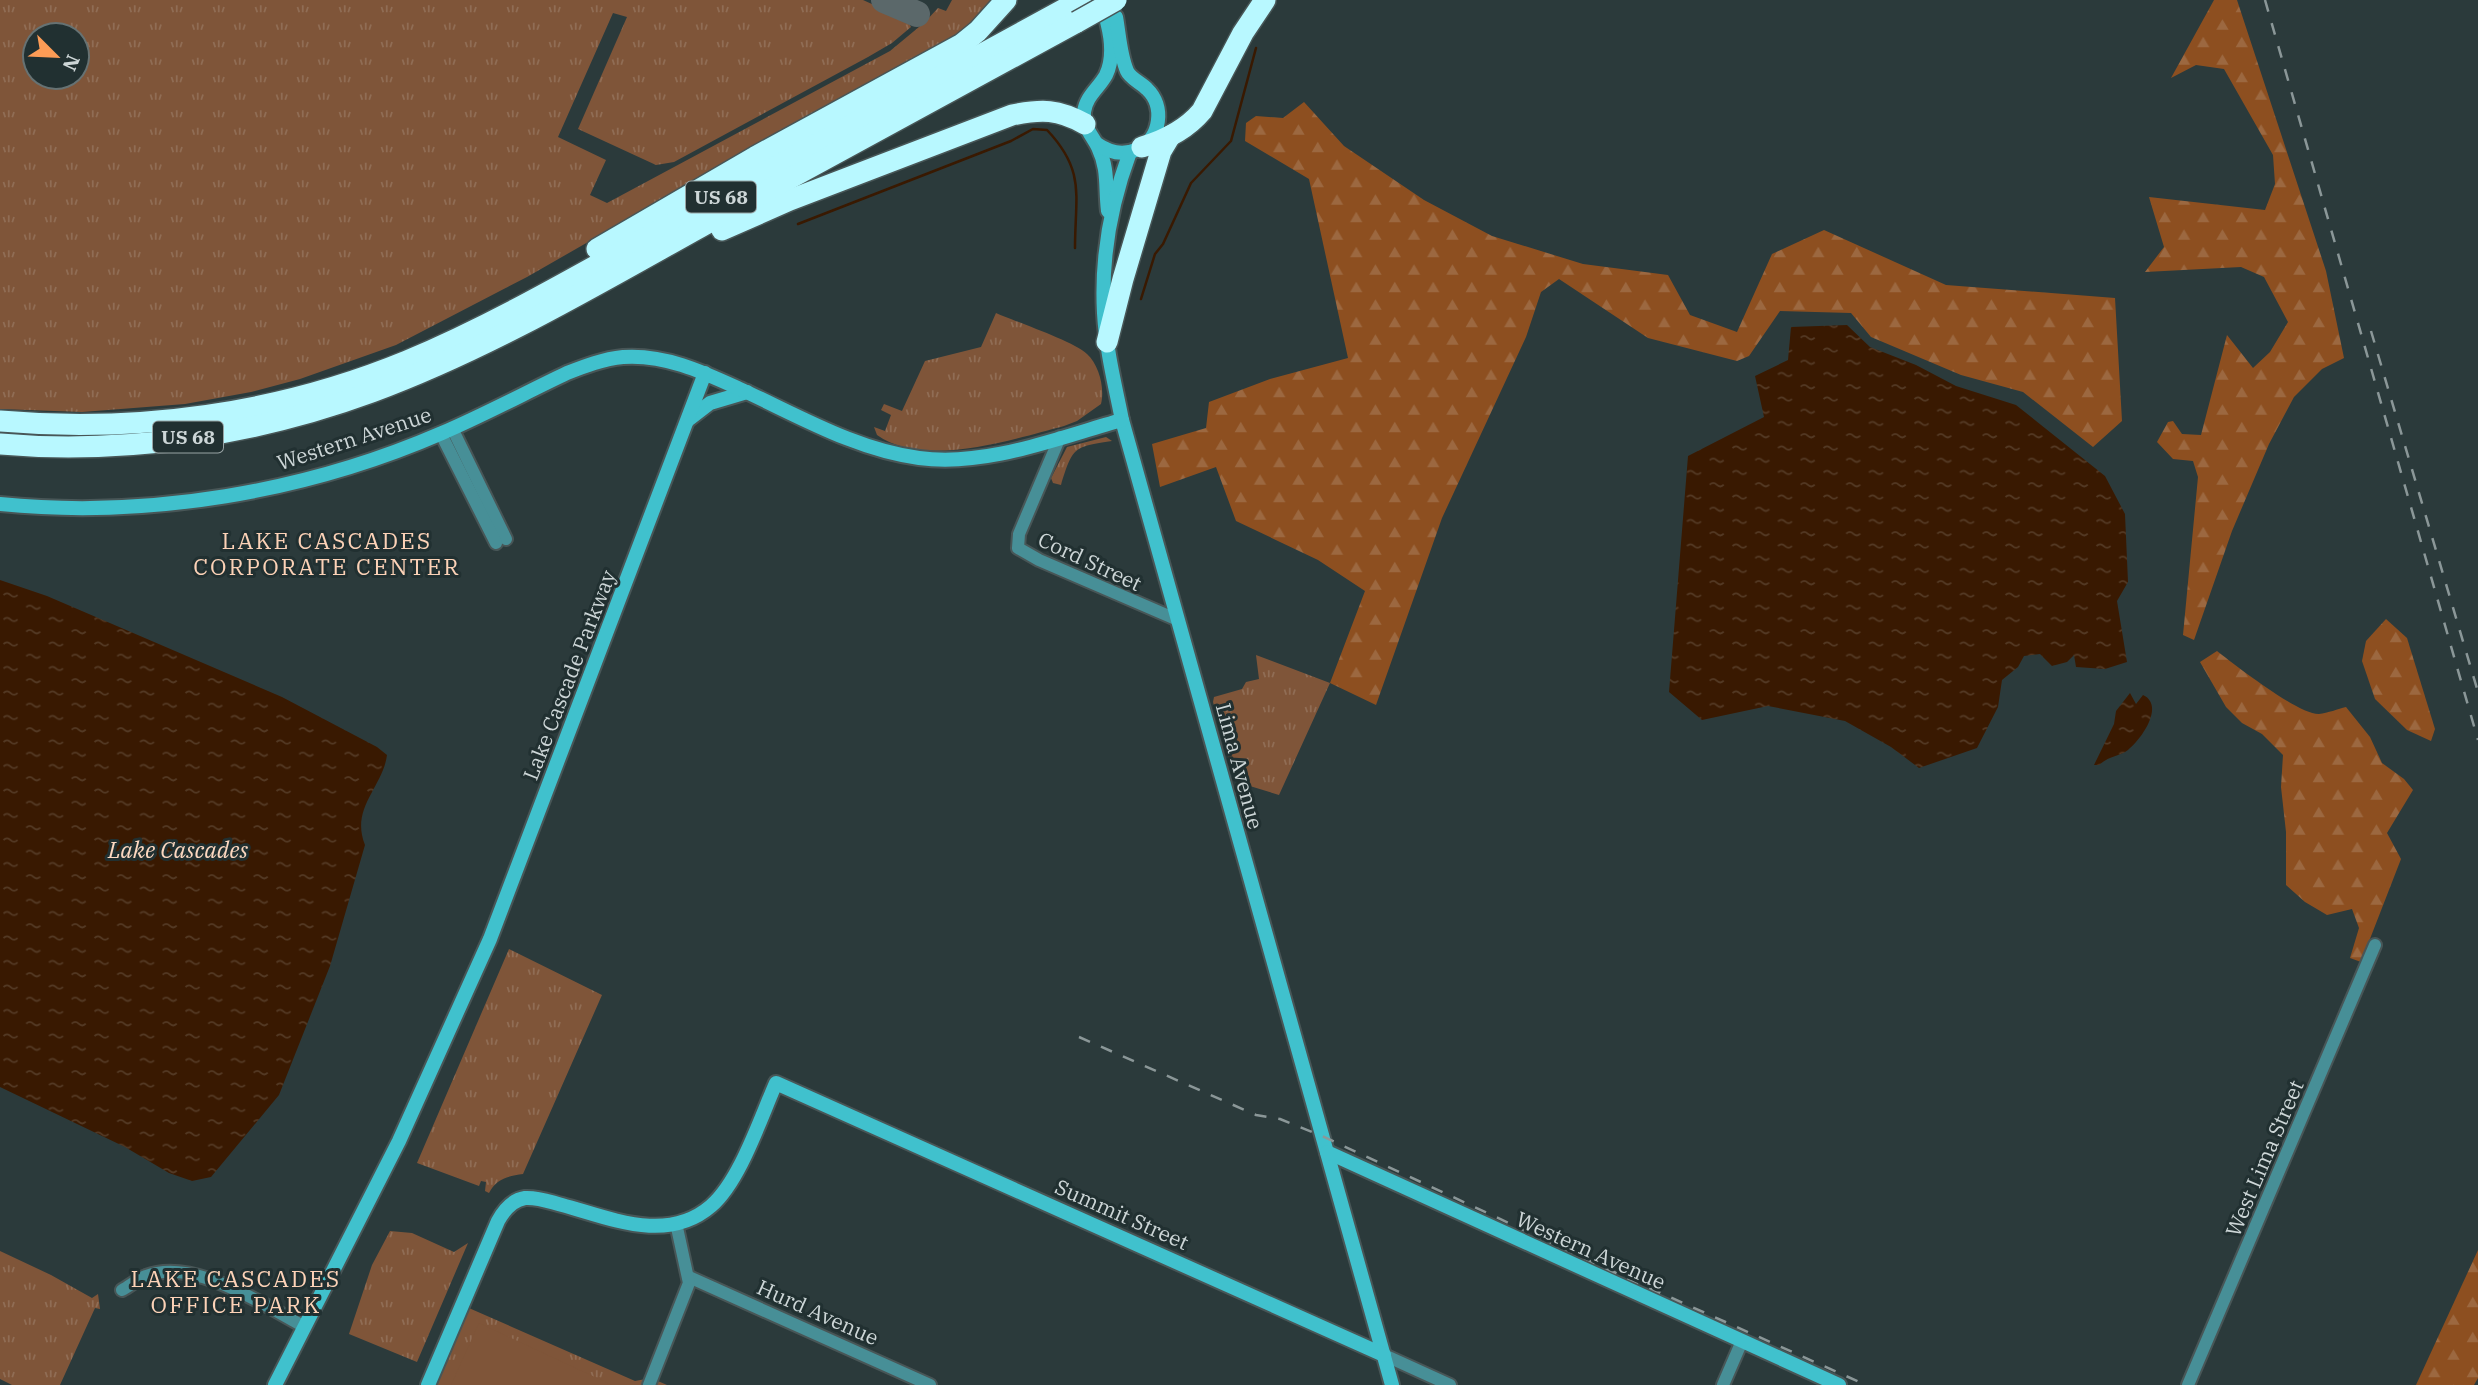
<svg xmlns="http://www.w3.org/2000/svg" width="2478" height="1385" font-family="'IBM Plex Serif',serif">
  <style>
    .grass { fill: url(#grass-tufts); fill-rule: evenodd }
    .forest { fill: url(#forest-firs) }
    .pitch { fill: #7f5539 }
    .water { fill: url(#water-ripples) }
    .lines { fill: none; stroke-linecap: round; stroke-linejoin: round }
    .stream { stroke: #391901; stroke-width: 2.5 }
    .taxiway { stroke: #5b686a; stroke-width: 26 }
    .street-casing { stroke: #485657; stroke-width: 16 }
    .secondary-casing { stroke: #485657; stroke-width: 18 }
    .highway-casing { stroke: #485657; stroke-width: 24 }
    .street { stroke: #478f97; stroke-width: 12 }
    .secondary { stroke: #40c1cd; stroke-width: 14 }
    .highway { stroke: #b8f8ff; stroke-width: 21 }
    .rail { stroke: #8b9798; stroke-width: 2.5; stroke-dasharray: 12 12; stroke-linecap: butt }
    .highway-bridge-casing { stroke: #485657; stroke-width: 24; stroke-linecap: butt }
    .highway-bridge { stroke: #b8f8ff; stroke-width: 21 }
    .labels { text-anchor: middle; dominant-baseline: central; stroke-width: 6; stroke-linejoin: round; paint-order: stroke }
    .shield { fill: #213031; stroke: #99a4a5; stroke-width: 2 }
    .shield-label { font-size: 19px; font-weight: bold; fill: #cdd6d7 }
    .street-label { font-size: 21px; fill: #cdd6d7; stroke: #213031 }
    .neighbourhood-label { font-size: 23px; letter-spacing: 2px; fill: #fcd2b7; stroke: #213031 }
    .water-label { font-size: 23px; font-style: italic; fill: #fdd8c0; stroke: #213031 }
  </style>
  <defs>
    <pattern id="grass-tufts" width="24" height="20" patternUnits="userSpaceOnUse" patternTransform="scale(1.75)"><rect width="24" height="20" fill="#7f5539"/><path d="M3 7l-1-3M5 7V3M7 7l1-3M15 17l-1-3M17 17v-4M19 17l1-3" fill="none" stroke="#906d55"/></pattern>
    <pattern id="forest-firs" width="22" height="20" patternUnits="userSpaceOnUse" patternTransform="scale(1.75)"><rect width="22" height="20" fill="#8d4f20"/><path d="M5 1l3.5 6h-7zM16 11l3.5 6h-7z" fill="#9c6840"/></pattern>
    <pattern id="water-ripples" width="26" height="14" patternUnits="userSpaceOnUse" patternTransform="scale(1.75)"><rect width="26" height="14" fill="#391901"/><path d="M2 4q2-2 4 0t4 0M15 11q2-2 4 0t4 0" fill="none" stroke="#543a25"/></pattern>
  </defs>
  <rect width="100%" height="100%" fill="#2b3a3b"/>
  <g class="grass">
    <path d="M0,0H863L907,20L911,27L892,43L868,57L674,162L656,165L578,129L627,17L613,13L558,137L606,160L590,195L607,203L890,51L925,22L938,8L946,11L952,0H997L968,31L747,151L527,277L396,345L300,379L251,392L185,404L82,412L0,409ZM35,35H77V77H35Z"/>
    <path d="M996,313C1016,322 1073,341 1087,354C1099,365 1105,388 1101,404L1077,421L1064,426C1014,439 924,469 877,435L874,427L885,431L891,415L881,410L884,404L902,411L925,361L981,347Z"/>
    <path d="M1106,437L1112,441C1073,447 1073,447 1061,485L1053,483L1051,478L1067,447Z"/>
    <path d="M1256,655L1330,683L1279,795L1240,783L1229,761L1213,702L1214,697L1242,689L1246,682L1259,679Z"/>
    <path d="M509,949L602,995L523,1174C508,1176 496,1179 489,1193L485,1191L486,1182L481,1181L479,1186L417,1163Z"/>
    <path d="M390,1231L412,1233L454,1252L468,1243L417,1362L349,1334L372,1265Z"/>
    <path d="M0,1251L51,1275L92,1298L98,1294L100,1309L95,1308L60,1385H12L0,1379Z"/>
    <path d="M462,1305L635,1381L651,1378L667,1385H438L430,1381Z"/>
  </g>
  <g class="forest">
    <path d="M2214,0H2237L2326,271L2344,358L2322,369L2294,397L2269,444L2232,531L2194,640L2183,635L2198,477L2193,461L2173,459L2157,442L2168,422L2173,421L2182,434L2201,435L2227,335L2253,368L2270,352L2288,322L2264,277L2241,267L2145,272L2164,247L2149,197L2265,210L2275,184L2273,155L2224,69L2196,65L2171,78Z"/>
    <path d="M1304,102L1344,146L1424,200L1492,236L1583,264L1668,275L1690,315L1737,332L1772,254L1824,230L1946,285L2115,298L2122,421L2093,447L2023,392L1961,375L1871,337L1851,313L1780,311L1749,356L1737,361L1648,338L1559,279L1541,292L1526,337L1442,518L1376,705L1330,683L1365,591L1318,560L1236,521L1216,467L1160,487L1152,444L1206,428L1209,402L1270,379L1348,358L1309,179L1245,141L1246,123L1256,116L1283,118Z"/>
    <path d="M2386,619L2407,638L2435,729L2431,741L2407,730L2375,699L2362,661L2366,641Z"/>
    <path d="M2217,651C2235,665 2299,715 2319,714C2328,713 2338,709 2346,707L2370,737L2382,763L2404,779L2413,790L2387,833L2401,859L2361,962L2350,958L2359,928L2352,909L2327,915L2305,902L2286,885V832L2281,787L2283,755L2262,734L2242,723L2226,707L2200,662Z"/>
    <path d="M2478,1250V1378L2474,1385H2416Z"/>
  </g>
  <path class="pitch" d="M479,1323L612,1385H451Z"/>
  <g class="water">
    <path d="M1847,325L1870,347L1916,365L1956,386L2016,405L2105,476L2125,514L2128,582L2117,601L2127,662L2105,669L2076,667L2074,655L2067,662L2052,666L2040,654L2024,656L2018,667L2002,680L1998,707L1977,748L1919,768L1891,747L1845,721L1768,706L1702,720L1669,692L1688,456L1764,417L1755,376L1788,360L1791,327Z"/>
    <path d="M0,580L47,596L282,697L377,747L387,755C383,787 350,808 365,845L330,966L279,1095L211,1177L192,1181L169,1173L125,1147L0,1087Z"/>
    <path d="M2130,693L2136,704L2143,695C2165,705 2142,739 2128,750C2119,757 2110,755 2099,765H2094L2114,724L2116,711Z"/>
  </g>
  <g class="lines">
    <g class="stream">
      <path d="M798,224L1011,141L1033,129L1047,130C1086,171 1075,196 1075,248"/>
      <path d="M1141,299L1155,254L1163,244L1191,183L1231,141L1256,48"/>
    </g>
    <path class="taxiway" d="M884,0L917,14"/>
    <defs>
      <g id="street">
        <path d="M452,428L506,539"/>
        <path d="M441,434L496,543"/>
        <path d="M1060,437L1019,534L1018,548L1039,560L1178,620"/>
        <path d="M689,1277L930,1385"/>
        <path d="M122,1290C130,1286 137,1279 146,1276C193,1257 264,1305 305,1327"/>
        <path d="M1384,1355L1450,1385"/>
        <path d="M649,1385L689,1283L676,1223"/>
        <path d="M1723,1385L1742,1341"/>
        <path d="M2188,1385L2375,945"/>
      </g>
      <g id="secondary">
        <path d="M1101,0C1108,23 1117,52 1106,75C1099,88 1086,96 1084,112C1083,127 1092,135 1098,147C1109,170 1105,187 1108,211"/>
        <path d="M1097,144C1110,153 1123,156 1138,149C1161,138 1165,106 1147,89C1141,83 1130,78 1127,71C1120,55 1119,33 1116,17"/>
        <path d="M1130,152C1111,203 1101,258 1104,313C1106,349 1115,385 1122,420L1392,1385"/>
        <path d="M688,420L710,403L747,392"/>
        <path d="M0,504C148,519 306,492 442,433C484,415 525,393 567,373C585,366 603,359 623,357C665,354 703,372 740,389C797,415 856,450 919,458C987,467 1057,438 1122,420"/>
        <path d="M1327,1152L1839,1385"/>
        <path d="M275,1385L399,1141L490,939L705,373"/>
        <path d="M428,1385L498,1221C504,1210 512,1200 525,1198C538,1197 550,1202 562,1205C610,1218 667,1244 711,1206C740,1181 760,1119 776,1083L1384,1355"/>
      </g>
      <g id="highway">
        <path d="M1142,147C1166,140 1186,130 1202,111L1243,33L1265,0"/>
        <path d="M722,230L790,200L1012,115C1042,109 1058,109 1085,124"/>
        <path d="M597,249L755,157L962,44L978,31L1006,0"/>
        <path d="M1107,342L1123,279L1161,151L1170,136"/>
        <path d="M0,421C138,433 278,414 407,361C505,320 597,264 691,213C821,142 951,70 1081,0"/>
        <path d="M0,444C124,455 255,435 372,392C488,349 596,285 704,225C828,157 952,89 1077,22"/>
      </g>
    </defs>
    <use href="#street" class="street-casing"/>
    <use href="#secondary" class="secondary-casing"/>
    <use href="#highway" class="highway-casing"/>
    <use href="#street" class="street"/>
    <use href="#secondary" class="secondary"/>
    <use href="#highway" class="highway"/>
    <g class="rail">
      <path d="M2265,0L2478,740"/>
      <path d="M2371,331L2478,692"/>
      <path d="M1079,1037L1256,1115L1280,1119L1322,1136L1614,1272L1866,1385"/>
    </g>
    <defs>
      <path id="highway-bridge" d="M1077,22L1116,0"/>
    </defs>
    <use href="#highway-bridge" class="highway-bridge-casing"/>
    <use href="#highway-bridge" class="highway-bridge"/>
  </g>
  <g class="labels">
    <g class="shield">
      <rect x="686" y="181.5" width="70" height="31" rx="5"/>
      <rect x="153" y="421.5" width="70" height="31" rx="5"/>
    </g>
    <g class="shield-label">
      <text x="721" y="197">US 68</text>
      <text x="188" y="437">US 68</text>
    </g>
    <g class="street-label">
      <text transform="translate(354 438) rotate(-18)">Western Avenue</text>
      <text transform="translate(1090 561) rotate(25)">Cord Street</text>
      <text transform="translate(569 675) rotate(-69)">Lake Cascade Parkway</text>
      <text transform="translate(1240 766) rotate(75)">Lima Avenue</text>
      <text transform="translate(2264 1158) rotate(-67)">West Lima Street</text>
      <text transform="translate(1122 1214) rotate(24)">Summit Street</text>
      <text transform="translate(1591 1250) rotate(24)">Western Avenue</text>
      <text transform="translate(818 1312) rotate(24)">Hurd Avenue</text>
    </g>
    <g class="neighbourhood-label">
      <text x="327" y="540">LAKE CASCADES<tspan x="327" dy="26">CORPORATE CENTER</tspan></text>
      <text x="236" y="1278">LAKE CASCADES<tspan x="236" dy="26">OFFICE PARK</tspan></text>
    </g>
    <g class="water-label">
      <text x="178" y="849">Lake Cascades</text>
    </g>
  </g>
  <g transform="translate(56 56) rotate(114)"><circle r="33" fill="#213031" stroke="#667273" stroke-width="2"/>
  <path d="M0-5L12 26L0 18L-12 26Z" fill="#fd9c56"/>
  <text y="-10" font-size="19" font-weight="bold" text-anchor="middle" fill="#cdd6d7">N</text>
  </g>
</svg>
